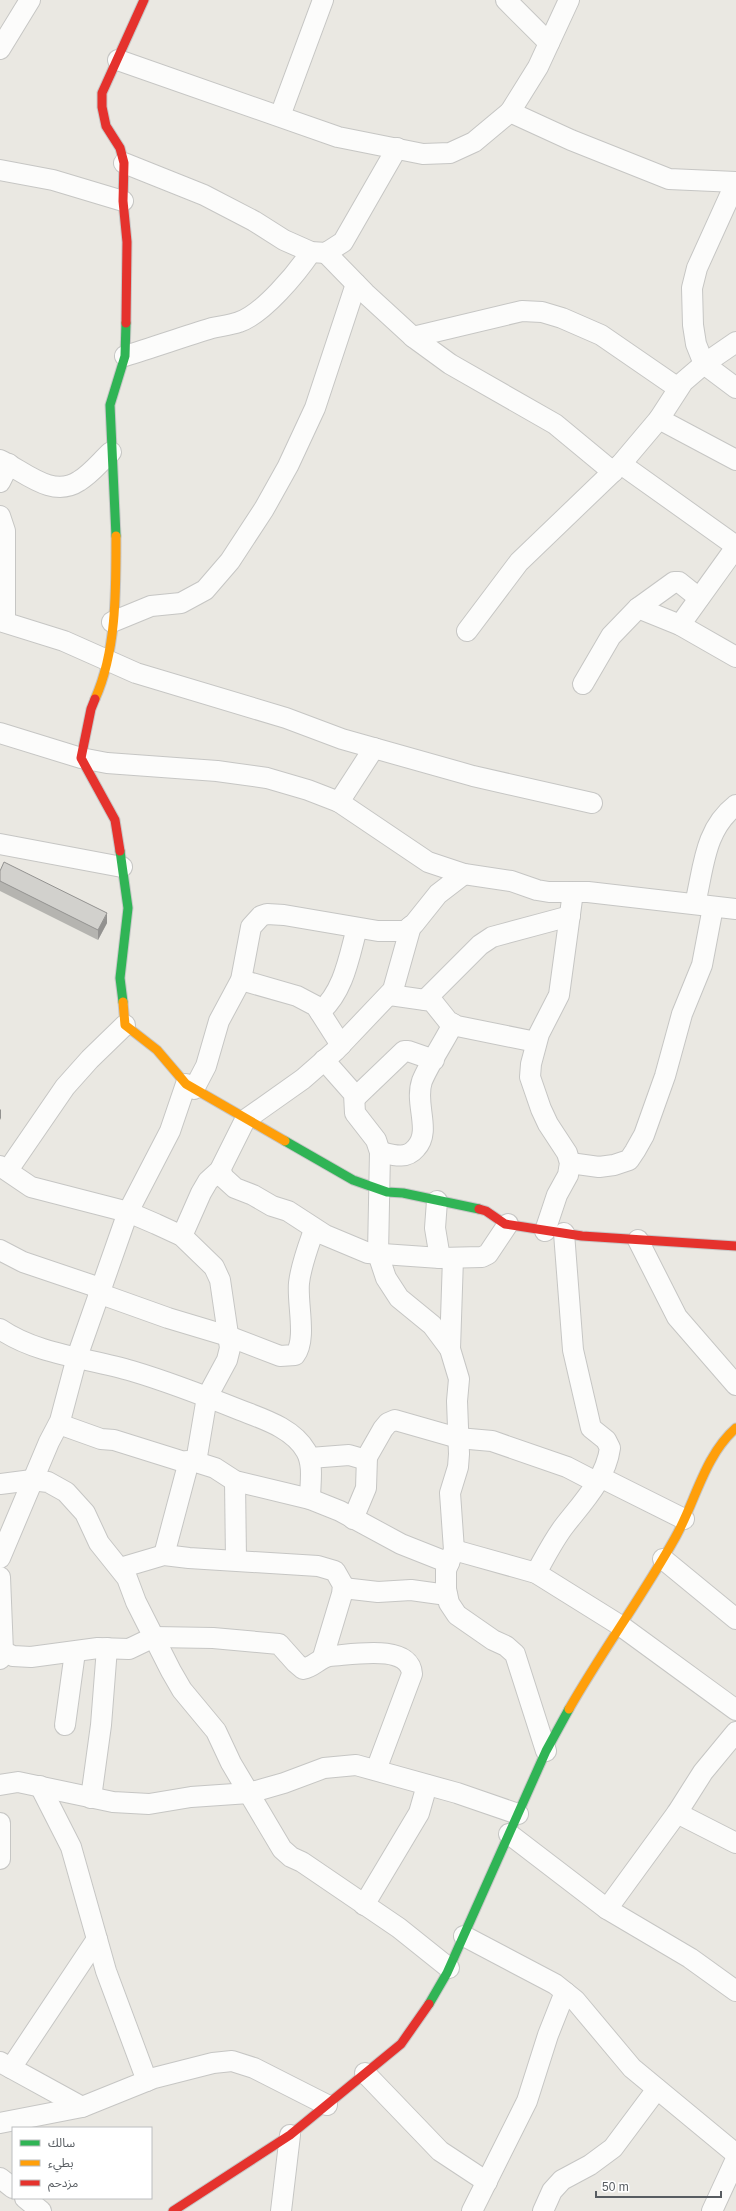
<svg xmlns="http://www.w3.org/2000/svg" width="736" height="2211" font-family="Arial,'Noto Sans Arabic',sans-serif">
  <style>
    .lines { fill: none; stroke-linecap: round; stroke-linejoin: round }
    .street-casing { stroke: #c6c6c4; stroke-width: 22 }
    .fast-casing { stroke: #c7c7c7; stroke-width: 11 }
    .slow-casing { stroke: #c7c7c7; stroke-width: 11 }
    .jam-casing { stroke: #c7c7c7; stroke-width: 11 }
    .street { stroke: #fcfcfb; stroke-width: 20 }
    .fast { stroke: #30b455; stroke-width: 9 }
    .slow { stroke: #ff9f0a; stroke-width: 9 }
    .jam { stroke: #e5322d; stroke-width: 9 }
    .wall { fill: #b5b4b0 }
    .shaded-wall { fill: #939290 }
    .building { fill: #d2d1cd; stroke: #939290 }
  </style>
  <rect width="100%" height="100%" fill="#eae8e2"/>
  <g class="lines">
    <defs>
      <g id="street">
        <path d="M506,0L549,43"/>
        <path d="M0,49L30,0"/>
        <path d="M118,60L338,137L423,154L450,153L474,142L510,112L538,67L569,0"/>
        <path d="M510,112L571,140L669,179L736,182"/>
        <path d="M280,116L323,0"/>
        <path d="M124,163L204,195L254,221L284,240L311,252L326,253L343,242L397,148"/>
        <path d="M0,170L53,180L123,201"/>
        <path d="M736,182L697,268L692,288L693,325L696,344L704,364L736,388"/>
        <path d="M326,253L365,293L413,337L450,364L555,424L613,472"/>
        <path d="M413,337L522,311L542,312L562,318L601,335L678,388"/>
        <path d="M125,356C154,347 183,337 212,328C221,326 231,325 239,322C263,314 297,273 311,252"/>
        <path d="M659,419L736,460"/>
        <path d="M0,460C24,471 52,499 79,481C91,474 101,461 111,452"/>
        <path d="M621,464L736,546"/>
        <path d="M0,482L9,464"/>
        <path d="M0,516L5,531V622"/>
        <path d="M638,608L680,625L736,657"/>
        <path d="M0,621L64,641L136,673L286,718L342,739L473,776L592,803"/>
        <path d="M112,622L151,606L181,603L205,590L230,561L264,509L288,466L315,408L356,284"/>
        <path d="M680,625L736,547"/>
        <path d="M467,631L519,562L621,464L659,419L683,382L704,364L736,342"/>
        <path d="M583,684L611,636L638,608L674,582H679L699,598"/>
        <path d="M0,733L81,758L107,763L217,771L267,778L308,790L339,802L428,862L464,874L511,881L537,890L549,892H588L736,909"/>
        <path d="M339,802L374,748"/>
        <path d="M0,844L122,867"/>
        <path d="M695,904C704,867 704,830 736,805"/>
        <path d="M241,980L297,996L316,1006L341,1045"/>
        <path d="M390,995L432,1001L448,1021L457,1026L536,1042"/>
        <path d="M425,1000L480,945L492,937L570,916"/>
        <path d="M320,1012C344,991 349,957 357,928"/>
        <path d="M324,1060L354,1094L355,1113L376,1140L380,1152L378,1254L386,1278L399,1298L432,1325L450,1349"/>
        <path d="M194,1089L206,1066L219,1021L241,980L251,927L261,916L267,914L284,915L378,931H405L414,924L438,894L464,874"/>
        <path d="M356,1097L404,1051H408L434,1060"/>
        <path d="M380,1152C393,1155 406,1160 416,1148C432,1131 414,1104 422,1081C429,1064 444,1042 453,1024"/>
        <path d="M570,1163L599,1167L614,1165L629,1160L635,1151L644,1135L665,1076L682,1014L702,965L713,907"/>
        <path d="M0,1166L31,1187L128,1212L156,1224L182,1236L214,1267L220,1280L230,1348L227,1360L207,1397L196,1462"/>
        <path d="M8,1170L65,1087L90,1059L125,1025"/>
        <path d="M220,1170L224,1178L235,1188L253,1195L272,1206L288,1211L325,1235L368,1253L440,1258L482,1257L488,1254L508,1224"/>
        <path d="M437,1201L435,1228L440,1258"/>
        <path d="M545,1231L557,1195L568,1175L570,1163L567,1153L548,1124L541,1109L530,1077L531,1064L539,1034L559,995L573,892"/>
        <path d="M182,1236L201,1193L208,1181L220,1170L245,1120L303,1079L335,1051L393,990L411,926"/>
        <path d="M638,1240L677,1317L736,1385"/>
        <path d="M0,1250L23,1262L100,1288"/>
        <path d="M453,1258L450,1349L459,1379L457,1401L459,1454L458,1467L450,1493L454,1550L446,1570V1589L449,1603L457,1615L493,1640L506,1646L515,1654L546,1751"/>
        <path d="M98,1293L168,1318L228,1336L280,1356L295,1355C307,1339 297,1304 299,1283C301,1265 308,1247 314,1230"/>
        <path d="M0,1329C38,1355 89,1358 132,1371C169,1382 205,1396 240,1410C263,1419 293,1428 306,1451C314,1465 310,1484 310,1499"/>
        <path d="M59,1424L101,1439L114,1440L181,1461L196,1462L215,1468L235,1481L310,1499L340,1511L401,1544L449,1563"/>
        <path d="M310,1458L349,1455L363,1459L367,1457"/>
        <path d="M600,1477L684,1519"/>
        <path d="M235,1481L236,1560"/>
        <path d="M0,1484L32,1480L48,1482L66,1492L85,1513L99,1543L127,1578L136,1602L171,1671L182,1690L216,1731L231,1763L282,1849L291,1857L302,1862L399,1928L449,1968"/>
        <path d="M353,1519L366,1488L367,1457L383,1429L388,1423L395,1420L458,1438L492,1441L567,1467L596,1482"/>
        <path d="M454,1550L536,1573L621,1626L736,1710"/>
        <path d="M164,1555L189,1461"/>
        <path d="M0,1558L49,1442L60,1421L77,1357L128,1212L170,1131L186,1084"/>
        <path d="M663,1559L736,1619"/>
        <path d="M120,1568L164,1555L189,1558L318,1566L335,1571L343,1585L342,1594L323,1657"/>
        <path d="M536,1573C545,1557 554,1539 565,1525C583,1502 606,1478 610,1448L606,1440L591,1428L573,1350L564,1233"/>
        <path d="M0,1577L3,1652L0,1659"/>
        <path d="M343,1588L378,1592L411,1590L447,1595"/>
        <path d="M0,1650L13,1656L31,1657L98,1648L129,1649L154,1637L213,1638L279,1644L296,1663L303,1669C314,1667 319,1658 330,1656C351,1655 410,1643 412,1674L376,1770"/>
        <path d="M65,1725L75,1652"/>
        <path d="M0,1785L18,1782L113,1802L149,1804L191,1797L249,1793L284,1783L324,1768L356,1765L457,1793L518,1814"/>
        <path d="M40,1786L71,1847L106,1971L147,2081"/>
        <path d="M91,1798L101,1725L107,1648"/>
        <path d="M677,1813L736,1843"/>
        <path d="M0,1823V1859"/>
        <path d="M509,1834L607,1909L690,1958L736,1991"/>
        <path d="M364,1905L419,1813L427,1785"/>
        <path d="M607,1909L677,1813L703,1772L736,1732"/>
        <path d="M464,1936L555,1984L575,2000L632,2068L736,2154"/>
        <path d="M0,2062L82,2107"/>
        <path d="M11,2068L97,1939"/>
        <path d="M365,2073L440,2151L487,2182"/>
        <path d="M0,2123L82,2107L154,2078L213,2063L232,2061L254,2068L327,2105"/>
        <path d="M0,2178L13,2188"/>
        <path d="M25,2198L41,2211"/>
        <path d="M281,2211L290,2135"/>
        <path d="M472,2211L527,2101L548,2035L565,1992"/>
        <path d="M543,2211L552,2191L562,2180L590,2165L613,2148L657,2089"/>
        <path d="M712,2211L736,2159"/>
      </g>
      <g id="fast">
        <path d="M116,536L110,405L125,356L126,323"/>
        <path d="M120,851L128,908L120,978L123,1002"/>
        <path d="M285,1141L353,1180L387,1192L403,1193L479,1209"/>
        <path d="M429,2004L447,1973L546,1751L569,1709"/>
      </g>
      <g id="slow">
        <path d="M95,699C117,650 116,588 116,536"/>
        <path d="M123,1002L125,1025L157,1050L186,1084L285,1141"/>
        <path d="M569,1709C602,1651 642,1597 675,1538C695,1503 704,1456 736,1428"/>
      </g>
      <g id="jam">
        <path d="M126,323L127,242L123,201L124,163L120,148L106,126L102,107V93L144,0"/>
        <path d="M95,699L91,709L81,758L115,820L120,851"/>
        <path d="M479,1209L486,1211L505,1224L582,1236L736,1246"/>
        <path d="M173,2211L290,2135L401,2044L429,2004"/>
      </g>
    </defs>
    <use href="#street" class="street-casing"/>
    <use href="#fast" class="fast-casing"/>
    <use href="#slow" class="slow-casing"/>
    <use href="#jam" class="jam-casing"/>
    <use href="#street" class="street"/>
    <use href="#fast" class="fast"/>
    <use href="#slow" class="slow"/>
    <use href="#jam" class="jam"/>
  </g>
  <path class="wall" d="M0,871L107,923L98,940L0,891Z"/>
  <g class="shaded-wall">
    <path d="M107,913V923L98,940V930Z"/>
    <path d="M1,1109V1118L0,1120V1110Z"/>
  </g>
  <path class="building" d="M4,862L107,913L98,930L0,881V871Z"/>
  <rect x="12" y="2127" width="140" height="72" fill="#ffffff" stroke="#bcbec0"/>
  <rect x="20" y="2140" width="20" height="6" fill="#30b455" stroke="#bcbec0"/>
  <text x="48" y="2147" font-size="12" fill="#575c61">سالك</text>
  <rect x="20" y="2160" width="20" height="6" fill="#ff9f0a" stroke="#bcbec0"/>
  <text x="48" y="2167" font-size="12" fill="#575c61">بطيء</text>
  <rect x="20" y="2180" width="20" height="6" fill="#e5322d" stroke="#bcbec0"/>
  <text x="48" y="2187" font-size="12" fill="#575c61">مزدحم</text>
  <path d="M596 2191v6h125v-6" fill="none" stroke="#575c61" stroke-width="2"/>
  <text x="602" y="2191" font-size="12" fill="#575c61" stroke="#ffffff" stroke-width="3" paint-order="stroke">50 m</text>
</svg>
